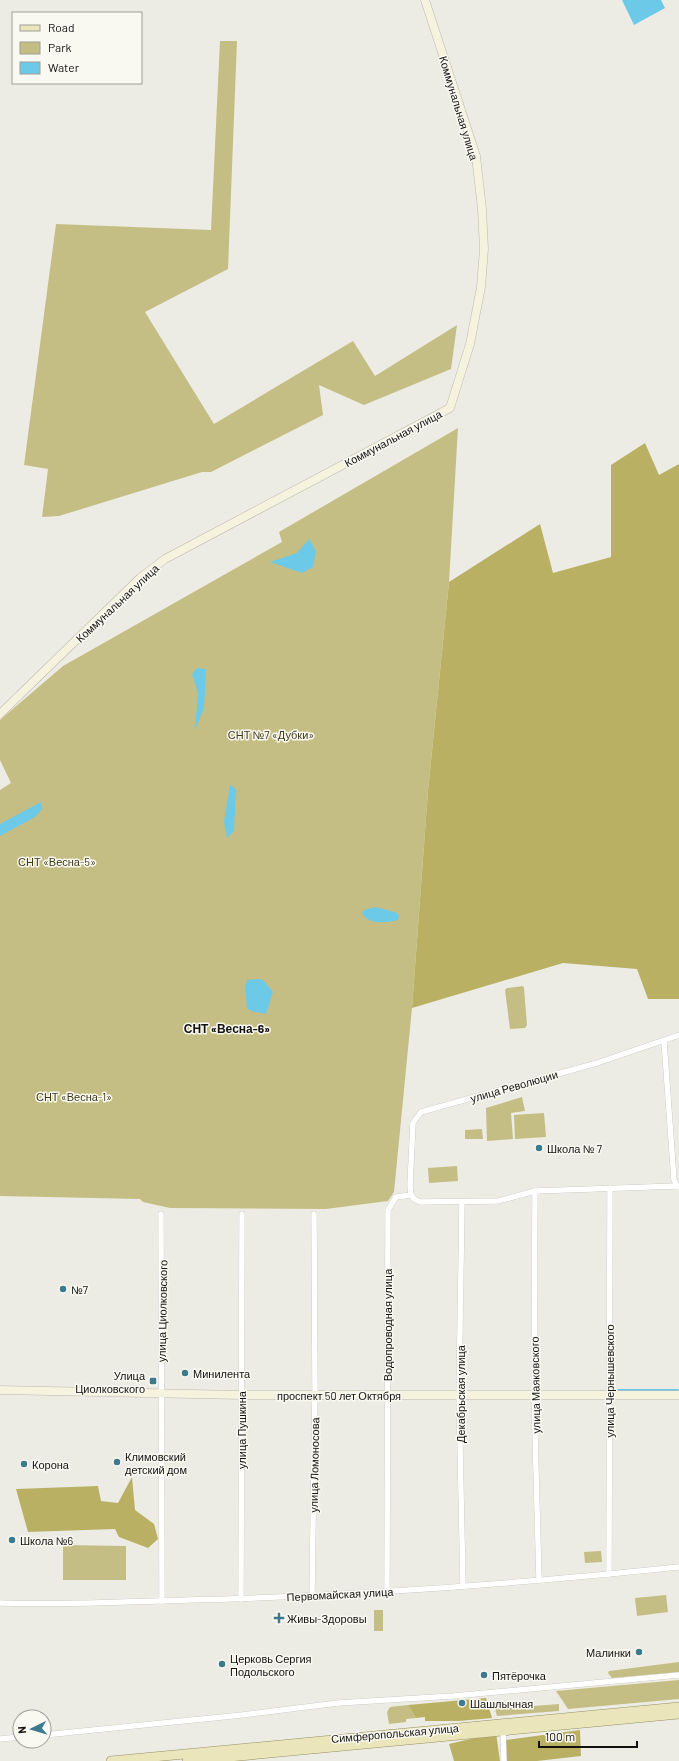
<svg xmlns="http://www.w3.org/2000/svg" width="679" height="1761" font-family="Barlow,sans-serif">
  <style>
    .green { fill: #c5be84 }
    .forest { fill: #bab064 }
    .water { fill: #6dc9e8 }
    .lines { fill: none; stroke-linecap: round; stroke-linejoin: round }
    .stream { stroke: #6dc9e8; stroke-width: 2 }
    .street-casing { stroke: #bab9b2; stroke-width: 6 }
    .secondary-casing { stroke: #bab9b2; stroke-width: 9 }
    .primary-casing { stroke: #969062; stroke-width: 10 }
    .street { stroke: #fff; stroke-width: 5.5 }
    .secondary { stroke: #f5f2dd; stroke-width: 8 }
    .primary { stroke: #ebe5bb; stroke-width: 9 }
    .poi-dot { fill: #3b7a8f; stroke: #faf9f1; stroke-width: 1.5 }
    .labels { text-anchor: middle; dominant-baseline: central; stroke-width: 3; stroke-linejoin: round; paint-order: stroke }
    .street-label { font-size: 11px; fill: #131210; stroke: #faf9f1 }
    .park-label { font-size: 11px; fill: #3d3917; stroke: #faf9f1 }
    .poi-label { font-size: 11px; fill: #131210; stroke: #faf9f1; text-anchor: start }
    .neighbourhood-label { font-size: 12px; font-weight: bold; fill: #131210; stroke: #faf9f1 }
  </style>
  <rect width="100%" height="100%" fill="#ecece4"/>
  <g class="green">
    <path d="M220,41H237L228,269L145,312L214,424L353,341L375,376L457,325L451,369L364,405L319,385L323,415L211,472H202L59,516L42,517L48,469L24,465L56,224L211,230Z"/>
    <path d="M458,428L449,582L428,791L412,1008L394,1192L388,1201L326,1209L170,1208L143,1202L140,1199L0,1196V790L11,783L0,760V720L63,666L282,542L279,532Z"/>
    <path d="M523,986L524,988L527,1025L525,1028L510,1029L505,990L507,988Z"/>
    <path d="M522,1097L525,1111L511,1113L513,1139L487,1141L486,1108Z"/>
    <path d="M544,1113L546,1137L515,1139L514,1115Z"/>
    <path d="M482,1129L483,1139H465V1130Z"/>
    <path d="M457,1166L458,1181L429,1183L428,1168Z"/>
    <path d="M63,1545L126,1546V1580H63Z"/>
    <path d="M601,1551L602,1562L585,1563L584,1552Z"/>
    <path d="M666,1595L668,1612L637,1616L635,1598Z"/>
    <rect x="374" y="1610" width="9" height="21"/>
    <path d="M679,1662V1672L612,1678L608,1673L609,1671Z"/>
    <path d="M679,1680V1699L568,1709L556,1691Z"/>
    <path d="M559,1704V1711L497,1716L495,1709Z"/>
    <path d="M408,1705L416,1718L406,1719V1722L389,1724L387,1712L390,1707Z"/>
  </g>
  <g class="forest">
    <path d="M645,443L659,475L679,464V999H648L637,969L563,963L412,1008L428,791L449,582L540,524L553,573L611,557V465Z"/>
    <path d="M132,1477L135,1510L154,1524L158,1539L148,1548L119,1537L115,1529L28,1532L16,1489L98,1486L101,1501L118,1503Z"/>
    <path d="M486,1698L492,1718L459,1721H425V1717L416,1718L408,1705Z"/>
    <path d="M580,1730L581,1756L537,1761H506V1740Z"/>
    <path d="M496,1733L500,1761H454L449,1744Z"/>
  </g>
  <g class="water">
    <path d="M622,0H661L665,8L634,25Z"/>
    <path d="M309,539L316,551L313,567L302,573L270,562L297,553Z"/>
    <path d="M197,668L206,669L204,708L195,730L198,693L192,674Z"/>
    <path d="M230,785L236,789L234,831L227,838L224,822Z"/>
    <path d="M41,802L42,809L35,817L0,836V824Z"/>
    <path d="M375,907L395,912L399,915L398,920C386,923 368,925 362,913L364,910Z"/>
    <path d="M258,979L263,980L273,992L266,1014L251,1011L247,1008L245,987L247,980Z"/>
  </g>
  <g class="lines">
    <path class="stream" d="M612,1390H678"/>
    <defs>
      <g id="street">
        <path d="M664,1041L674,1180L678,1187"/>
        <path d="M677,1186L535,1191L498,1201L420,1202L414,1199L411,1195L410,1185L413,1123L421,1112L597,1063L679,1035"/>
        <path d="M535,1191L534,1395L539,1580"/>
        <path d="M462,1202L459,1395L463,1586"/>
        <path d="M161,1214L162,1601"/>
        <path d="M609,1574L610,1188"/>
        <path d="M387,1591L388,1210L396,1197L411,1195"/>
        <path d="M312,1596L315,1390L314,1214"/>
        <path d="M241,1599L242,1214"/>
        <path d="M0,1603C62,1605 126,1602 188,1600C352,1596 516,1584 679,1567"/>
        <path d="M503,1730L504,1761"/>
        <path d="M44,1735L242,1715L338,1703L453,1696L679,1675"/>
        <path d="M0,1739L20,1737"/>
      </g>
      <g id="secondary">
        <path d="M0,714L140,578L165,559L450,408L470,344L481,287L484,249L482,209L476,156L425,0"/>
        <path d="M0,1390L241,1395H679"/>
      </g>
      <g id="primary">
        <path d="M111,1761L679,1707"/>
        <path d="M187,1761L679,1714"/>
      </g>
    </defs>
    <use href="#street" class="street-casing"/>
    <use href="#secondary" class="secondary-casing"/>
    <use href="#primary" class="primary-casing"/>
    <use href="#street" class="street"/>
    <use href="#secondary" class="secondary"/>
    <use href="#primary" class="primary"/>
  </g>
  <g class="poi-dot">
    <circle cx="539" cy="1148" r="4"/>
    <circle cx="63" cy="1289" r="4"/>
    <circle cx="185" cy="1373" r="4"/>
    <rect x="149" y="1377" width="8" height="8" rx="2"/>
    <circle cx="117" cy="1462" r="4"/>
    <circle cx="24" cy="1464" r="4"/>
    <circle cx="12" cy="1540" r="4"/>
    <path d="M277 1612h4v4h4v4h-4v4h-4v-4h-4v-4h4z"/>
    <circle cx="639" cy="1652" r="4"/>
    <circle cx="222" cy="1664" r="4"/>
    <circle cx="484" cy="1675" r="4"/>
    <circle cx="462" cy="1703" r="4"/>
  </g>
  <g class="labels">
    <g class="street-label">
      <text transform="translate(459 108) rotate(73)">Коммунальная улица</text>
      <text transform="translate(393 438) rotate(-28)">Коммунальная улица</text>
      <text transform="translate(117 603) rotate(-43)">Коммунальная улица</text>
      <text transform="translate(514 1086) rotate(-16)">улица Революции</text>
      <text transform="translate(162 1311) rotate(-89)">улица Циолковского</text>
      <text transform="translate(387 1325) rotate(-90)">Водопроводная улица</text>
      <text transform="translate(609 1381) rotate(-90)">улица Чернышевского</text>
      <text transform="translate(535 1385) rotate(-91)">улица Маяковского</text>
      <text transform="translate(460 1394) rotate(-90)">Декабрьская улица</text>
      <text x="339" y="1395">проспект 50 лет Октября</text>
      <text transform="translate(241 1430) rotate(-90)">улица Пушкина</text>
      <text transform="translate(314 1465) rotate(-89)">улица Ломоносова</text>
      <text transform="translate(340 1594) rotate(-3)">Первомайская улица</text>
      <text transform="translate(395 1733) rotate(-5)">Симферопольская улица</text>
    </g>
    <g class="park-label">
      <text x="271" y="734">СНТ №7 «Дубки»</text>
      <text x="57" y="861">СНТ «Весна-5»</text>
      <text x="74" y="1096">СНТ «Весна-1»</text>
    </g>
    <g class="poi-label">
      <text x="547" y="1148">Школа № 7</text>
      <text x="71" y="1289">№7</text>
      <text x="193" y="1373">Минилента</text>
      <text x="145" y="1375" text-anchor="end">Улица<tspan x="145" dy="13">Циолковского</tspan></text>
      <text x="125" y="1456">Климовский<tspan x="125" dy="13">детский дом</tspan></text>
      <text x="32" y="1464">Корона</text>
      <text x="20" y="1540">Школа №6</text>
      <text x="287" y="1618">Живы-Здоровы</text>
      <text x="631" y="1652" text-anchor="end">Малинки</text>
      <text x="230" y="1658">Церковь Сергия<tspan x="230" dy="13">Подольского</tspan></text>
      <text x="492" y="1675">Пятёрочка</text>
      <text x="470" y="1703">Шашлычная</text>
    </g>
    <g class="neighbourhood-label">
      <text x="227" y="1028">СНТ «Весна-6»</text>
    </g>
  </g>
  <rect x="12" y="12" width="130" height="72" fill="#faf9f1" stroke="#9e9d97"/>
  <rect x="20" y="25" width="20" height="6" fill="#ebe5bb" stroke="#9e9d97"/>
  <text x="48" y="32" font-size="12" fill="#131210">Road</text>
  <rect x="20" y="42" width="20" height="12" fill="#c5be84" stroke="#9e9d97"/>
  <text x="48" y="52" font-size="12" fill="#131210">Park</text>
  <rect x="20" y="62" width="20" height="12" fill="#6dc9e8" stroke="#9e9d97"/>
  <text x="48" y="72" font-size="12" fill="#131210">Water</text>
  <g transform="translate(32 1729) rotate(265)"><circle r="19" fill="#faf9f1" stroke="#9e9d97"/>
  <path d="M0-3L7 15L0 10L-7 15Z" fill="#3b7a8f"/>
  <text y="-6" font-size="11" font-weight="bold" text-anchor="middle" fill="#131210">N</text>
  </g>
  <path d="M539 1741v6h98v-6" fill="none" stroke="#131210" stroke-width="2"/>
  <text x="545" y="1741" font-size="12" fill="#131210" stroke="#faf9f1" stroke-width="3" paint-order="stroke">100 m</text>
</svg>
